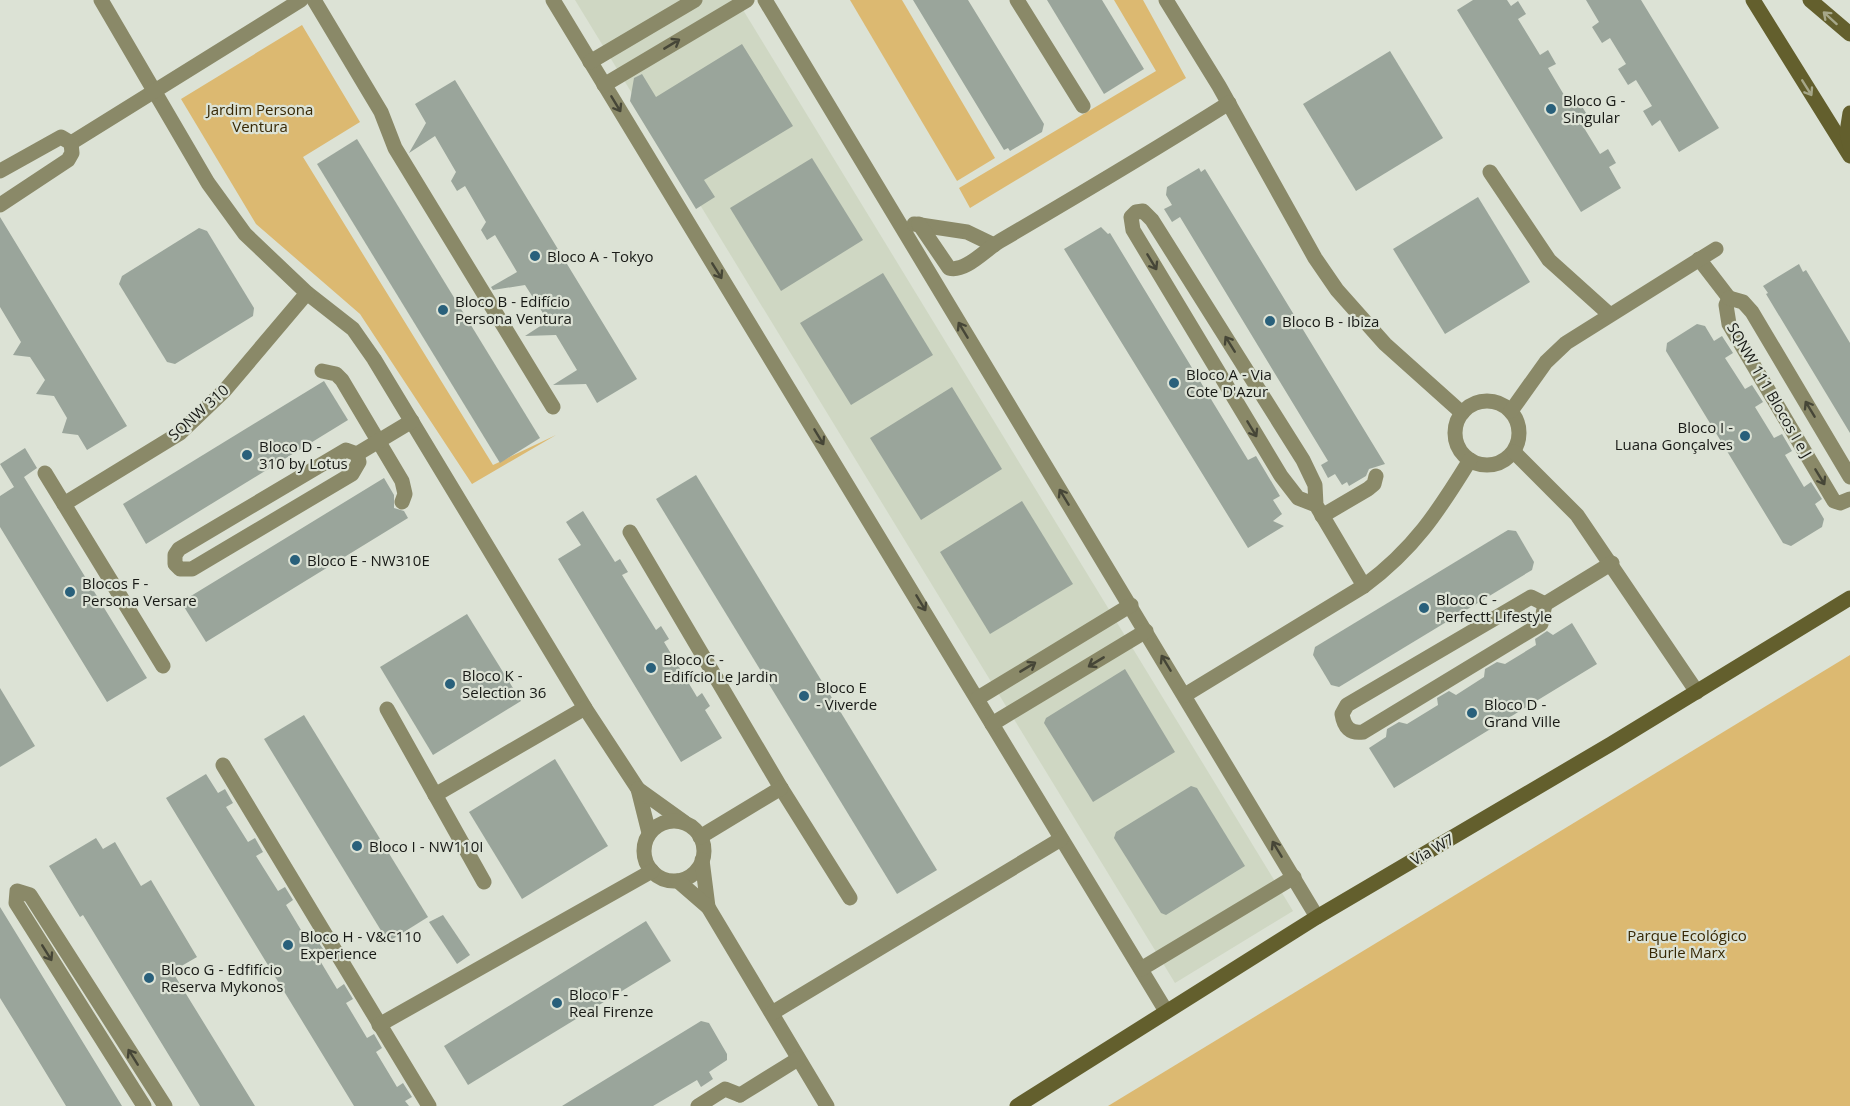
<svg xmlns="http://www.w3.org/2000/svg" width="1850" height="1106" font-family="'Open Sans',sans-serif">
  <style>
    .built { fill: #cfd7c3 }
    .green { fill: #dcb971 }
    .building { fill: #9aa59b }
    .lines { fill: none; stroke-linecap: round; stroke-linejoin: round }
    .street { stroke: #8a8968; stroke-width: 15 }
    .secondary { stroke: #635f2d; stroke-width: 15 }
    .oneway { stroke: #a6a789 }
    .oneway2 { stroke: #464637 }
    .poi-dot { fill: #29607b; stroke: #dce2d5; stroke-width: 2 }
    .labels { text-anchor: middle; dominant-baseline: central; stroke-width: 4.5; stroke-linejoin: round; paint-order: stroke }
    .poi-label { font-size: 15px; fill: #181a16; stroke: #dce2d5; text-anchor: start }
    .park-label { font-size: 15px; fill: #372805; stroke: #dce2d5 }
    .street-label { font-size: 15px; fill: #181a16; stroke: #dce2d5 }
  </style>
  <rect width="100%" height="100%" fill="#dce2d5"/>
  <path class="built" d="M575,0H737L1293,911L1175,983Z"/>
  <g class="green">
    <path d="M850,0H902L995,158L957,181Z"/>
    <path d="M1114,0H1143L1186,78L970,208L959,188L1156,71Z"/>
    <path d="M302,25L360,122L303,157L493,465L556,435L472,484L360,314L256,224L181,99Z"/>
    <path d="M1850,655V1106H1108Z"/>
  </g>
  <g class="building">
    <path d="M913,0H968L1044,124L1042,132L1010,151L1008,148L1004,150Z"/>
    <path d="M1047,0H1102L1144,69L1104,94Z"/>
    <path d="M1473,0H1507L1511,6L1518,1L1526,14L1518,19L1540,55L1548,50L1556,64L1548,68L1570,105L1578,100L1586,113L1578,118L1600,154L1608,149L1616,163L1609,167L1621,188L1581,212L1457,10Z"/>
    <path d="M1586,0H1641L1719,128L1679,152L1660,120L1652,126L1643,111L1652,106L1636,80L1628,85L1618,69L1626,64L1610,38L1602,43L1592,27L1599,22Z"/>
    <path d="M742,44L793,126L704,180L715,197L696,209L630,101L634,78L642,74L656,97Z"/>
    <path d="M1390,51L1443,138L1356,191L1303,104Z"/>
    <path d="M455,80L637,379L597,403L586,384L553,385L577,370L556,335L525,336L548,321L525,285L493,290L491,287L517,272L495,235L487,240L481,230L486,222L465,186L457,191L451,181L456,172L435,136L409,153L426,123L415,104Z"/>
    <path d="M357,139L540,438L500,463L317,164Z"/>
    <path d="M812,158L863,240L781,291L730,208Z"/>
    <path d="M1199,168L1201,172L1205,169L1385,464L1369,469L1366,476L1349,486L1347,482L1342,485L1335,474L1328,478L1321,465L1328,461L1180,217L1172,222L1164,209L1172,205L1166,195L1167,187Z"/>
    <path d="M1478,197L1530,282L1445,334L1393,249Z"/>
    <path d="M0,217L127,426L87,450L78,435L62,433L67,418L54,396L36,394L45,380L30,357L13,355L21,342L0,307Z"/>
    <path d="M1101,227L1108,234L1110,233L1248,460L1256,456L1280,496L1273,500L1282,514L1273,521L1284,526L1248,548L1064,249Z"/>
    <path d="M199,228L207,231L254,308L253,316L175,364L167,362L119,284L122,276Z"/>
    <path d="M1799,264L1803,272L1806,270L1850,343V433L1766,294L1768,293L1763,286Z"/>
    <path d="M883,273L933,355L851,405L800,323Z"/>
    <path d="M1697,324L1705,326L1714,341L1722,336L1733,353L1725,358L1745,389L1752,385L1763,402L1755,407L1774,438L1782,434L1792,451L1785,455L1804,487L1811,482L1822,499L1815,504L1824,519L1822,527L1791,546L1783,543L1666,351L1667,343Z"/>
    <path d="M324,381L348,420L146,544L123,504Z"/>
    <path d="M952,387L1002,469L921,520L870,438Z"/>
    <path d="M25,448L37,468L24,477L147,678L107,702L0,527V496L14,487L0,464Z"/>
    <path d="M696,475L937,870L897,894L656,499Z"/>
    <path d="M384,478L394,495V508L404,511L408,518L206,642L181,602Z"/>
    <path d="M1022,501L1073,584L990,634L940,552Z"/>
    <path d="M583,511L615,562L620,559L628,572L622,575L656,630L661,626L669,639L664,642L697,697L702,693L710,706L705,710L722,738L681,762L558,559L581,545L566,522Z"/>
    <path d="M1508,530L1516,531L1534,562L1532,570L1339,687L1331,685L1313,655L1315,647Z"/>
    <path d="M467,614L521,701L433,755L380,667Z"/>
    <path d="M1572,623L1597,664L1394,788L1369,748L1386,737L1387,729L1399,722L1407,724L1438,705L1437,698L1449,691L1456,695L1484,677L1485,669L1497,662L1505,664L1536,645L1535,639L1547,631L1553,635Z"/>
    <path d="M1125,669L1175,752L1093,802L1044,723L1046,718Z"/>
    <path d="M0,688L35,746L0,767Z"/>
    <path d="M304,715L428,917L388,942L264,739Z"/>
    <path d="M555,759L608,846L522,899L469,812Z"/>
    <path d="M206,774L218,793L225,789L233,803L226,807L248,842L255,838L263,852L256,856L278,891L285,887L293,900L286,905L307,940L314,936L323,949L316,954L337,989L344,984L353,999L346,1003L367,1038L374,1034L382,1048L376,1052L397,1087L403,1083L412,1097L405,1101L409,1106H354L166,798Z"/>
    <path d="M1191,786L1197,788L1245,866L1166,915L1161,913L1114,838L1116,832Z"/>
    <path d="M96,838L103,849L115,842L141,886L151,880L197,957L178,968L167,963L255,1106H200L83,915L80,917L49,866Z"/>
    <path d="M0,907L122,1106H66L18,1027L0,998Z"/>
    <path d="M443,915L470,955L457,964L429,922Z"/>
    <path d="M646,921L671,961L468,1085L444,1046Z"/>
    <path d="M701,1021L709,1023L727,1054V1060L709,1072L713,1079L701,1087L697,1080L653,1106H562Z"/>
  </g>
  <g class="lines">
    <g class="street">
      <path d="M101,0L208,183L245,234L307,293L353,329L374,359L585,708L638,789L649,833"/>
      <path d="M314,0L381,112L395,148L553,407"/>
      <path d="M553,0L1166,1011"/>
      <path d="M765,0L1317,917"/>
      <path d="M1017,0L1083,106"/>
      <path d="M1166,0L1219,86L1315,258L1337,290L1385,344L1462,413"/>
      <path d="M590,62L695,0"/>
      <path d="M604,85L747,0"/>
      <path d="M71,143L301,0"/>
      <path d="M0,171L61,137L71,143L72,153L68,160L0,205"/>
      <path d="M1490,172L1549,260L1609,314"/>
      <path d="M914,224L967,232L994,245"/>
      <path d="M919,224L949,268C965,273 986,249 1000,241C1077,196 1153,151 1229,103"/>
      <path d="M1699,259L1729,298"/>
      <path d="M1729,298L1726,305L1729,324L1834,501L1840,503L1850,499"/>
      <path d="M1729,298L1743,302L1752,312L1850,477"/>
      <path d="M322,371L336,374L342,380L402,481L405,494L402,502"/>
      <circle cx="1487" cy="433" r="32"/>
      <path d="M1511,411L1546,362L1566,343L1716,249"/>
      <path d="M346,450L357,454L359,462L352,474L192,569H180L175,564V555L179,549Z"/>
      <path d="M1514,452L1577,515L1697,692"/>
      <path d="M357,454L412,421"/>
      <path d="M45,473L163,666"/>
      <path d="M64,504L180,433L225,390L307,293"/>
      <path d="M1316,505L1298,498L1281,476L1133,230L1131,217L1136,212L1143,211L1152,220L1303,460L1315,485L1316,505L1364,586"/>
      <path d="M1322,516L1368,489L1374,484L1376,476"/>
      <path d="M630,532L781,788L850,898"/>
      <path d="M1531,597L1545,604L1541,624L1363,732C1350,734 1344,727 1342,714L1347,705Z"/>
      <path d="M1545,604L1612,563"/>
      <path d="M1185,695L1364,586C1414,549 1438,512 1470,460"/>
      <path d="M978,698L1131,605"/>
      <path d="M387,709L484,882"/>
      <path d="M992,724L1146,631"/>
      <path d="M223,765L429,1106"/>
      <path d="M638,789L684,822"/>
      <path d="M435,795L585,708"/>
      <circle cx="674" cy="851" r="30"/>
      <path d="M700,837L781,788"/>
      <path d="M702,860L708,907"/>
      <path d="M678,881L708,907L827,1106"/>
      <path d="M1141,969L1294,877"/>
      <path d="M772,1013L1061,839"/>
      <path d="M379,1025L652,871"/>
      <path d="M740,1095L798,1059"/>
      <path d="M144,1106L16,903L17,891L30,895L165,1106"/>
      <path d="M698,1106L725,1089L740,1095"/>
    </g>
    <g class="secondary">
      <path d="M1753,0L1850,156"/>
      <path d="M1810,0L1850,34"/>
      <path d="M1850,113L1847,132L1850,146"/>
      <path d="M1017,1106L1317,917L1611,744L1850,598"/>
    </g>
  </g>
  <defs><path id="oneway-shaft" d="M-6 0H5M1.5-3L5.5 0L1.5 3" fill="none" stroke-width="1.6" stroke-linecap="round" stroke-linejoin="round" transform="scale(1.5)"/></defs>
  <g class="oneway">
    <use href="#oneway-shaft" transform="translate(1830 18) rotate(-138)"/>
    <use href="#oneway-shaft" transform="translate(1807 88) rotate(58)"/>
  </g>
  <g class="oneway2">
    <use href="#oneway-shaft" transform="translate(672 44) rotate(-31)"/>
    <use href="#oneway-shaft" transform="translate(616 104) rotate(59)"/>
    <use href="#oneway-shaft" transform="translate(1152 262) rotate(59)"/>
    <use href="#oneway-shaft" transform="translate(717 271) rotate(58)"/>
    <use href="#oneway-shaft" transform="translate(963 330) rotate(-121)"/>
    <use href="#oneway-shaft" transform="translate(1230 344) rotate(-122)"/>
    <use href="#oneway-shaft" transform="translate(1810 409) rotate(-121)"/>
    <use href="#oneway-shaft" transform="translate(1252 429) rotate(59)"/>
    <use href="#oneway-shaft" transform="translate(819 437) rotate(59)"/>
    <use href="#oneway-shaft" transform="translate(1820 477) rotate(59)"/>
    <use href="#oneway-shaft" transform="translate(1064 497) rotate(-121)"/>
    <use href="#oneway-shaft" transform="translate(921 603) rotate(59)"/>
    <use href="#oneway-shaft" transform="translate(1096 662) rotate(149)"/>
    <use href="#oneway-shaft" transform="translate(1166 663) rotate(-121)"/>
    <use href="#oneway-shaft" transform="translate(1028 667) rotate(-31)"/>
    <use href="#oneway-shaft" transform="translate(1277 849) rotate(-121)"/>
    <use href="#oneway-shaft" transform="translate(47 953) rotate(58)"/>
    <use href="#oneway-shaft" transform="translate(133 1057) rotate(-122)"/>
  </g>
  <g class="poi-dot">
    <circle cx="1551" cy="109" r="6"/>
    <circle cx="535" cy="256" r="6"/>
    <circle cx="443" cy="310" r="6"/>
    <circle cx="1270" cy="321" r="6"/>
    <circle cx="1174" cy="383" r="6"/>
    <circle cx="1745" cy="436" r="6"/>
    <circle cx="247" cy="455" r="6"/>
    <circle cx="295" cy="560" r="6"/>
    <circle cx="70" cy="592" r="6"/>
    <circle cx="1424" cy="608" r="6"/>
    <circle cx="651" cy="668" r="6"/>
    <circle cx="450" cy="684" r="6"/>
    <circle cx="804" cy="696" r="6"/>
    <circle cx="1472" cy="713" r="6"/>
    <circle cx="357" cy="846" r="6"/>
    <circle cx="288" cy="945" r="6"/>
    <circle cx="149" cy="978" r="6"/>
    <circle cx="557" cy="1003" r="6"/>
  </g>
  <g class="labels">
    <g class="poi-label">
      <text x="1563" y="100">Bloco G -<tspan x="1563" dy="17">Singular</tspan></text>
      <text x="547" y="256">Bloco A - Tokyo</text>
      <text x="455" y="301">Bloco B - Edifício<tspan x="455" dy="17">Persona Ventura</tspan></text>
      <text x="1282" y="321">Bloco B - Ibiza</text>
      <text x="1186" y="374">Bloco A - Via<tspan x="1186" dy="17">Cote D'Azur</tspan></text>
      <text x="1733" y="427" text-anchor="end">Bloco I -<tspan x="1733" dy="17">Luana Gonçalves</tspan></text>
      <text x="259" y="446">Bloco D -<tspan x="259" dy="17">310 by Lotus</tspan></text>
      <text x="307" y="560">Bloco E - NW310E</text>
      <text x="82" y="583">Blocos F -<tspan x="82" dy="17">Persona Versare</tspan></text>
      <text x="1436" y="599">Bloco C -<tspan x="1436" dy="17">Perfectt Lifestyle</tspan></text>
      <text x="663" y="659">Bloco C -<tspan x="663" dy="17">Edifício Le Jardin</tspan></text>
      <text x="462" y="675">Bloco K -<tspan x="462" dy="17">Selection 36</tspan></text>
      <text x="816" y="687">Bloco E<tspan x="816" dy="17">- Viverde</tspan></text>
      <text x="1484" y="704">Bloco D -<tspan x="1484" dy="17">Grand Ville</tspan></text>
      <text x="369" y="846">Bloco I - NW110I</text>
      <text x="300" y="936">Bloco H - V&amp;C110<tspan x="300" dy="17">Experience</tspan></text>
      <text x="161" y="969">Bloco G - Edfifício<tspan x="161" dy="17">Reserva Mykonos</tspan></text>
      <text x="569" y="994">Bloco F -<tspan x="569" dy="17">Real Firenze</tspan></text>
    </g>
    <g class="park-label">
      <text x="260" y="109">Jardim Persona<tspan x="260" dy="17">Ventura</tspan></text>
      <text x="1687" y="935">Parque Ecológico<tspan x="1687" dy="17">Burle Marx</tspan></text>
    </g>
    <g class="street-label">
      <text transform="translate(1770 390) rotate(60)">SQNW 111 Blocos I e J</text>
      <text transform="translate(198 412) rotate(-42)">SQNW 310</text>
      <text transform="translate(1432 849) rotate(-30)">Via W7</text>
    </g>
  </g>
</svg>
